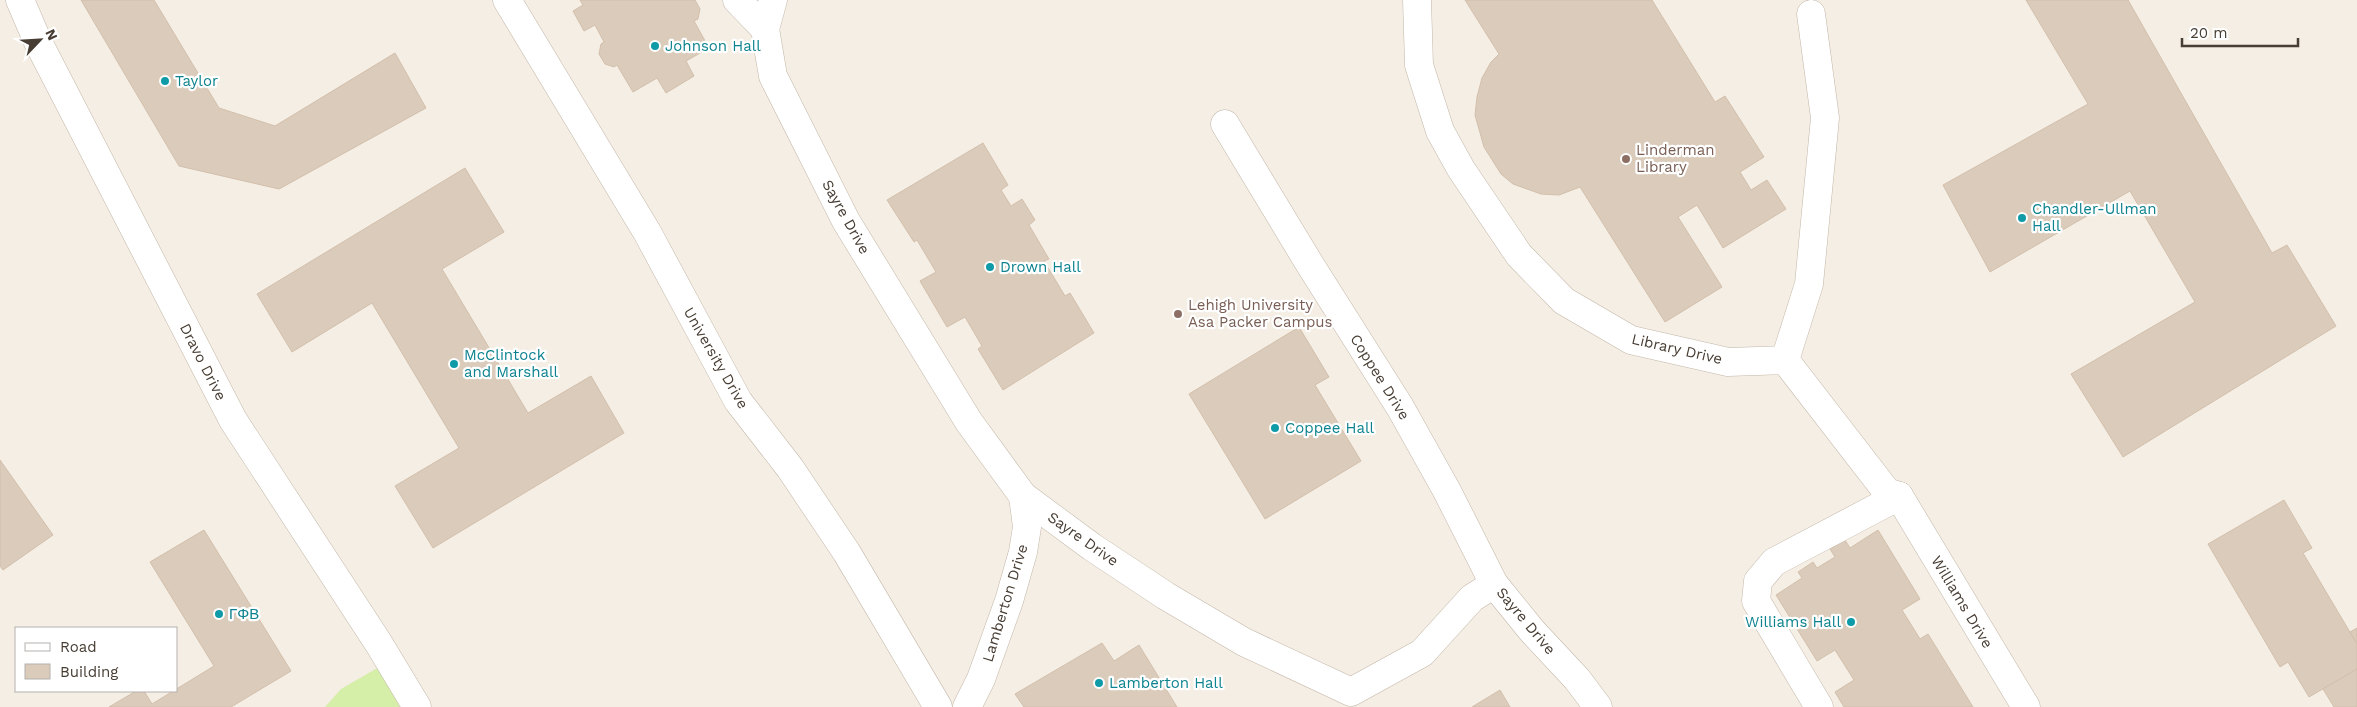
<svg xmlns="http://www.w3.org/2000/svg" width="2357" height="707" font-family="'Work Sans',sans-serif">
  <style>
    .green { fill: #d5eea8 }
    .building { fill: #dacbbb; stroke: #d3bfab }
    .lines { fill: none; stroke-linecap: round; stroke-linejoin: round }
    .minor-casing { stroke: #c4b7a9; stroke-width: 29 }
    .minor { stroke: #fff; stroke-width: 28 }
    .culture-dot { fill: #0f9aa8; stroke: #fff; stroke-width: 2 }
    .education-dot { fill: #8d6e63; stroke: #fff; stroke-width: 2 }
    .labels { text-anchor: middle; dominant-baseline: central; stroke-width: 4.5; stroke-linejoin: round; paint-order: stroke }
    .culture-label { font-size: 15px; fill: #0d838f; stroke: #fff; text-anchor: start }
    .education-label { font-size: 15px; fill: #785e54; stroke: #fff; text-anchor: start }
    .street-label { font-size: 15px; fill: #473d33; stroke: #fff }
  </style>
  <rect width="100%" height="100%" fill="#f4eee4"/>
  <path class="green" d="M379,667L400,707H325L341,689Z"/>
  <g class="building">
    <path d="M81,0H154L219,108L275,126L395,53L426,108L279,189L179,166Z"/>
    <path d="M580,0H695L700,9L698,19L694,21L709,48L686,61L694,76L666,93L657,78L633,92L617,65L614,67L605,64L599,54L601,44L604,42L595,25L584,31L573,11L583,5Z"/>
    <path d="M1465,0H1652L1715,102L1725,96L1764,157L1740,172L1751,190L1767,180L1786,209L1723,248L1697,205L1678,217L1722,287L1665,322L1580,187L1559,195L1541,194L1513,184L1501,174L1484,147L1475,115L1477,97L1482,78L1491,62L1499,54Z"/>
    <path d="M2026,0H2128L2272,253L2287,245L2336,326L2123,457L2071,374L2195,302L2130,191L1990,272L1943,185L2088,104Z"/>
    <path d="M983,143L1008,185L1001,190L1011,206L1022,199L1035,220L1029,225L1049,259L1044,261L1065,296L1070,293L1094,333L1003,390L978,349L982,346L965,317L947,327L920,281L936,272L917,240L914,242L887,200Z"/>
    <path d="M465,168L504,232L442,269L528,413L591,376L624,433L433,548L395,486L459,448L372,303L292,352L257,294Z"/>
    <path d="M1299,327L1329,377L1315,385L1361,461L1265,519L1189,394Z"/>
    <path d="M0,460L53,535L3,570L0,566Z"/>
    <path d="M2284,500L2312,548L2303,553L2357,644V669L2309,697L2288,662L2280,667L2208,544Z"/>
    <path d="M204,530L291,671L231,707H109L136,691H144L152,704L214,666L150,562Z"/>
    <path d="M1878,530L1920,599L1902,610L1920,639L1928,634L1973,707H1844L1835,692L1854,680L1835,650L1817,661L1776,595L1802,578L1798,572L1813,562L1817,568L1835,557L1830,549L1845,540L1850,548Z"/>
    <path d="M2357,628V644L2350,632Z"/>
    <path d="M1102,643L1114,661L1139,645L1177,707H1024L1015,694Z"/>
    <path d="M2357,669V707H2334L2323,689Z"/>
    <path d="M1500,690L1510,707H1472Z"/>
  </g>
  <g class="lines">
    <defs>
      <g id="minor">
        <path d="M20,0L38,42L233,420L379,644L417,707"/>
        <path d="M507,0L647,232L738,401L790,468L847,553L938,707"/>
        <path d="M737,0L765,29L773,76L846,221L969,422L1023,496L1092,547L1166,596L1244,642L1351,692L1422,653L1472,598L1494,584"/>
        <path d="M1417,0L1419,65L1440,131L1461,169L1519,255L1564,301L1631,340L1728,362L1785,360L1887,492L1899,496"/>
        <path d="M765,29L773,0"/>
        <path d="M1225,124L1309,263L1400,407L1447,491L1494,584L1533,632L1577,679L1598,707"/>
        <path d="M1785,360L1809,284L1825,118L1811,14"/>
        <path d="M1899,496L2026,707"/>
        <path d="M967,707L981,679L1009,601L1023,552L1027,527L1023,496"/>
        <path d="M1819,707L1756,601L1758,581L1774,562L1899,496"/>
      </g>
    </defs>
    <use href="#minor" class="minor-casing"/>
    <use href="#minor" class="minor"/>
  </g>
  <g class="culture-dot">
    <circle cx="655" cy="46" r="5"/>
    <circle cx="165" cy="81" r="5"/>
    <circle cx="2022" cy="218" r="5"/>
    <circle cx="990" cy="267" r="5"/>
    <circle cx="454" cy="364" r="5"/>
    <circle cx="1275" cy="428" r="5"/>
    <circle cx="219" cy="614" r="5"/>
    <circle cx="1851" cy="622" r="5"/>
    <circle cx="1099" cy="683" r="5"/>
  </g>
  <g class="education-dot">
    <circle cx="1626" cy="159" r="5"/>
    <circle cx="1178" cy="314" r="5"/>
  </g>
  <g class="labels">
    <g class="culture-label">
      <text x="665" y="46">Johnson Hall</text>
      <text x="175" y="81">Taylor</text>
      <text x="2032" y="209">Chandler-Ullman<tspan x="2032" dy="17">Hall</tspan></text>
      <text x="1000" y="267">Drown Hall</text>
      <text x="464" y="355">McClintock<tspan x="464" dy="17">and Marshall</tspan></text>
      <text x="1285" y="428">Coppee Hall</text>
      <text x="229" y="614">ΓΦΒ</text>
      <text x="1841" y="622" text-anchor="end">Williams Hall</text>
      <text x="1109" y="683">Lamberton Hall</text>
    </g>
    <g class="education-label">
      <text x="1636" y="150">Linderman<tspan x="1636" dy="17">Library</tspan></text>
      <text x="1188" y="305">Lehigh University<tspan x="1188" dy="17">Asa Packer Campus</tspan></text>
    </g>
    <g class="street-label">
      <text transform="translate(846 217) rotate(61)">Sayre Drive</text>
      <text transform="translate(1677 349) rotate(13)">Library Drive</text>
      <text transform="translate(716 358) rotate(60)">University Drive</text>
      <text transform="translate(203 362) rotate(63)">Dravo Drive</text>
      <text transform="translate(1380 377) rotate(58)">Coppee Drive</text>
      <text transform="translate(1083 539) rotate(35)">Sayre Drive</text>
      <text transform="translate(1962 602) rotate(59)">Williams Drive</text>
      <text transform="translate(1005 603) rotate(-73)">Lamberton Drive</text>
      <text transform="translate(1526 621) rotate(50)">Sayre Drive</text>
    </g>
  </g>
  <rect x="15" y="627" width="162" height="65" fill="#ffffff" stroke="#b5b1ad"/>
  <rect x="25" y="643" width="25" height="8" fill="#ffffff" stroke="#b5b1ad"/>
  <text x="60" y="652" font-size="15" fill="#473d33">Road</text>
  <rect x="25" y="664" width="25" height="15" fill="#dacbbb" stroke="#b5b1ad"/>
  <text x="60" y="677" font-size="15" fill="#473d33">Building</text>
  <g transform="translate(40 40) rotate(65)" stroke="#ffffff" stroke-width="4" paint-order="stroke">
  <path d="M0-4L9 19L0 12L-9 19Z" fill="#473d33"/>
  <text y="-8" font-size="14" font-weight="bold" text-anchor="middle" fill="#473d33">N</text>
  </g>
  <path d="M2182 38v8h116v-8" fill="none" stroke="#473d33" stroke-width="2.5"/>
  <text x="2190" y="38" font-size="15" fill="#473d33" stroke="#ffffff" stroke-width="4" paint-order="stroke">20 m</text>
</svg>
